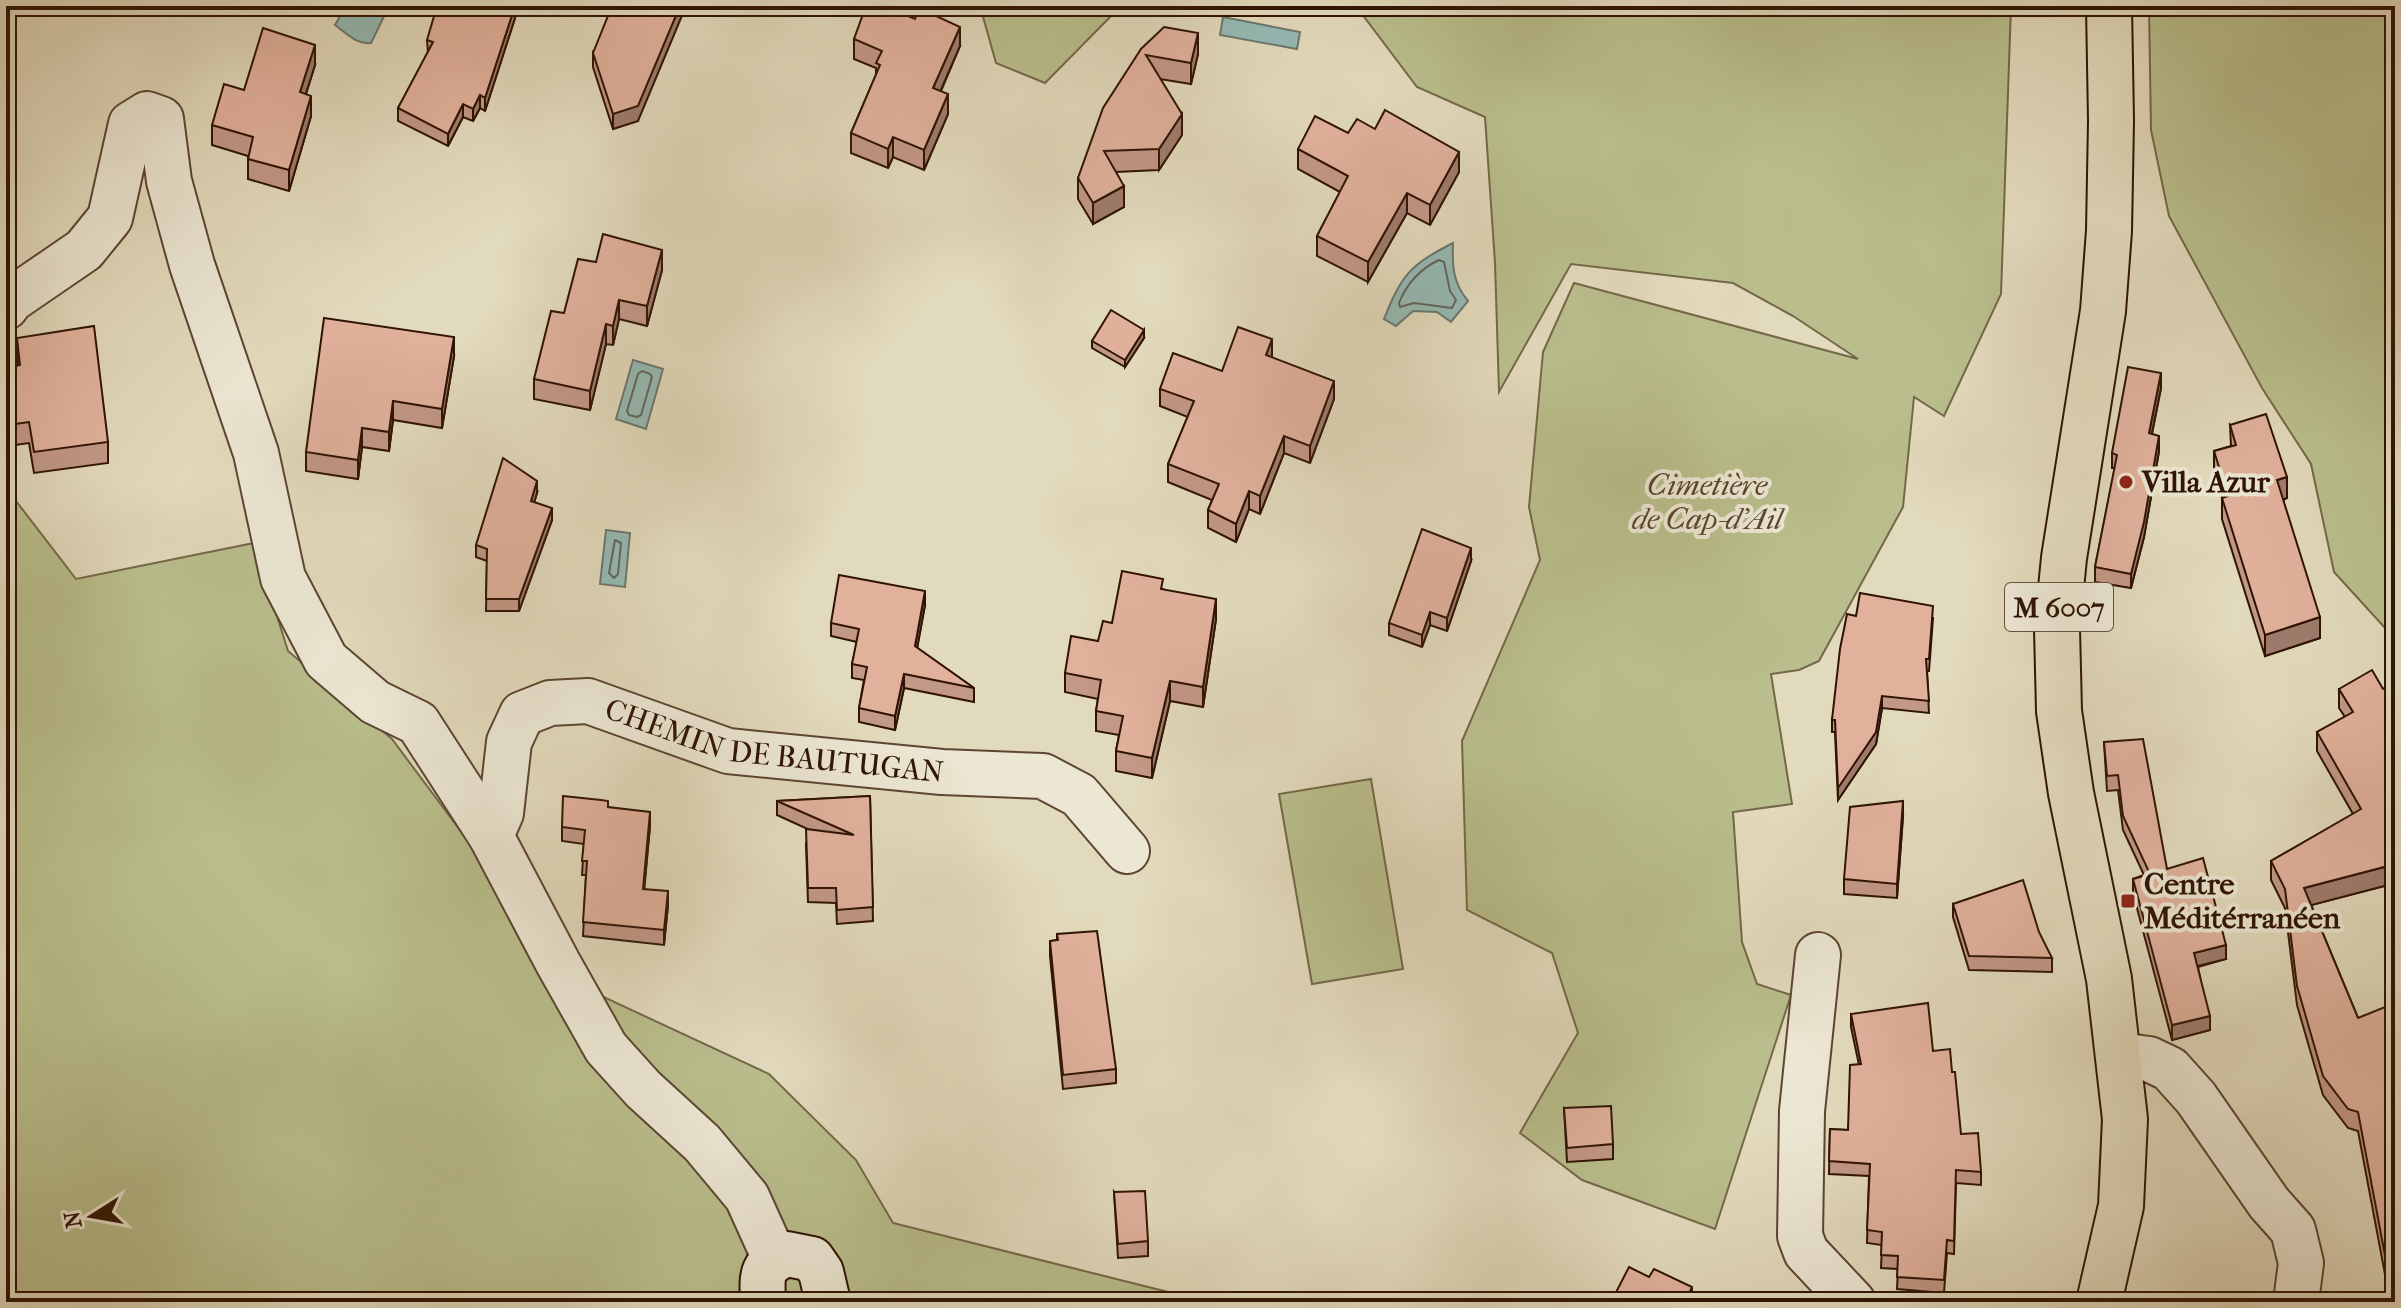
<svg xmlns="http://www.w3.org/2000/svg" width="2401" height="1308" font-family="'IM FELL French Canon',serif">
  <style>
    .green { fill: #b9be8c; stroke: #746848; stroke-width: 2 }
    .water { fill: #95bab5; stroke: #6c776e; stroke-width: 2 }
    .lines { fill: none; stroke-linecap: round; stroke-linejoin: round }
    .shore { stroke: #62665c; stroke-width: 2 }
    .street-casing { stroke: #5c4532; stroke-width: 48 }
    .secondary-casing { stroke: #2f1304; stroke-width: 48 }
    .primary-casing { stroke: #2f1304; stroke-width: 48 }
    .street { stroke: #ece7d3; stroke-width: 44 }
    .secondary { stroke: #ece7d3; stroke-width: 44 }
    .primary { stroke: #e2dabc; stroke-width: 44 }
    .wall { fill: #c29886; stroke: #2f1304; stroke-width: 2 }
    .shaded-wall { fill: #9e7c6d; stroke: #2f1304; stroke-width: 2 }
    .building { fill: #e1b19c; stroke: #2f1304; stroke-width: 2 }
    .poi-dot { fill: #8f2418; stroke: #ece7d3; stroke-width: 3 }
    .labels { text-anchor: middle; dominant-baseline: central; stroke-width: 8; stroke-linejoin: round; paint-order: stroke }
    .shield { fill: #ece7d3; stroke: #685342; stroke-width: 2 }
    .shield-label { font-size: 28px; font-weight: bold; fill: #2f1304 }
    .poi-label { font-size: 30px; font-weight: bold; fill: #2f1304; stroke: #ece7d3; text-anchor: start }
    .park-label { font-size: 30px; font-style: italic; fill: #58462d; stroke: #ece7d3 }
    .street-label { font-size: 30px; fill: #2f1304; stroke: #ece7d3 }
  </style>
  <rect width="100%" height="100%" fill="#e2dabc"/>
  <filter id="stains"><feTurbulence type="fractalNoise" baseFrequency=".0025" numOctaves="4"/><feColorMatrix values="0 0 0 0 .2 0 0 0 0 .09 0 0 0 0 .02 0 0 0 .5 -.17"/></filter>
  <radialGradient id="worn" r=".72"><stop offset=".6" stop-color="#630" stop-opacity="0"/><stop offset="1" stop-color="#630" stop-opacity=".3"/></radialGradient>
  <g class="green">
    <path d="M980,6H1121L1045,83L996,63Z"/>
    <path d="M1356,6H2011L2001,294L1944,416L1914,397L1903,507L1819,661L1799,670L1771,674L1792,804L1733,812L1742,942L1757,984L1791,995L1715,1229L1582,1180L1520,1133L1578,1033L1552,953L1467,910L1462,741L1540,560L1529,507L1543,352L1574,283L1858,359L1793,316L1733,283L1571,264L1499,392L1495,263L1485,117L1417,87Z"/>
    <path d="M2149,6H2395V639L2334,572L2311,464L2262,388L2169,216L2151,130Z"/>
    <path d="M6,488L76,579L254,543L288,651L392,739L480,857L595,993L769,1074L856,1160L893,1223L1196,1299L1200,1302H6Z"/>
    <path d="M1371,779L1403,969L1312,984L1279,794Z"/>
  </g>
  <g class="water">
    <path d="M346,6H389L371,43C357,45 346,33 335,25Z"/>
    <path d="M1223,17L1300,32L1297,49L1220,35Z"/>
    <path d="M1453,243C1452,266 1453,283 1468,301L1451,322L1437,312L1413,311L1396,326L1384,319C1402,274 1410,265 1453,243Z"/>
    <path d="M633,360L663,369L646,429L616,419Z"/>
    <path d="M606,530L630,533L625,587L600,584Z"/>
  </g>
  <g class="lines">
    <g class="shore">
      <path d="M1439,260L1444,262L1450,291L1456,300L1452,308L1414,303L1400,307L1399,303C1407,283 1420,269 1439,260Z"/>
      <path d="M642,371L650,374L652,377L641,415L637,417L629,415L627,411L638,374Z"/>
      <path d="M615,540L621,543L618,574L614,578L609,573Z"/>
    </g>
    <defs>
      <g id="street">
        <path d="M6,307L11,300L84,250L110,218L131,124L147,114L161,119L169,181L192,265L256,453L283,578L326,660L375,702L418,723L491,836L558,963L606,1048L643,1089L702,1143L747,1197L775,1259"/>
        <path id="s1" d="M491,836L501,813L509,742L522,714L550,703L588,701L728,751L942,772L1043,776L1079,795L1127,851"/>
        <path d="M1818,955L1802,1111L1800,1236L1806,1252L1853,1302"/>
        <path d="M2119,1055L2149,1059L2170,1069L2196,1098L2269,1203L2293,1230L2301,1263L2296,1302"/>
      </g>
      <path id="secondary" d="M763,1302C762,1275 760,1265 787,1254L812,1259L821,1272L828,1302"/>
      <path id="primary" d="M2099,1302L2121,1206L2125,1119L2109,979L2071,793L2059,711L2057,629L2064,558L2103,311L2109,231L2111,121L2109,6"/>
    </defs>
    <use href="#street" class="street-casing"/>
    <use href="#secondary" class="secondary-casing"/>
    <use href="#primary" class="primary-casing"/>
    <use href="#street" class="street"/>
    <use href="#secondary" class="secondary"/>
    <use href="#primary" class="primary"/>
  </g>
  <g class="wall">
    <path d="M515,18L485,111L480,108L473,121L463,117L448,146L398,121V108L428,53L427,40Z"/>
    <path d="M854,39L960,46L941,91L948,114L924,170L893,157L888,168L851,153V133L876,75V68L854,59Z"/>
    <path d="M1141,49L1198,54L1191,84L1160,79L1182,135L1159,170L1116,172L1124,207L1093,224L1078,199V178Z"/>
    <path d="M593,53L638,121L613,129L593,67Z"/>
    <path d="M315,65L306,94L311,116L289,191L248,179V156L212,145V125L244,90Z"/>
    <path d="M1375,129L1459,172L1430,225L1407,213L1368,282L1317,256V236L1340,192L1298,169V149L1348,133Z"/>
    <path d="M596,262L662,270L647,326L619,319L613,345L606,344L590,410L534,399V379L564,313Z"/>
    <path d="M17,338L108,442V463L34,473L29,443L7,446L6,368L18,366Z"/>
    <path d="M1144,338L1125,367L1092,348V341Z"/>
    <path d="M454,356L442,428L393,420L389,451L362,447L358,479L306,471V452Z"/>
    <path d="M1272,358L1334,399L1310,463L1284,453L1260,514L1249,509L1236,542L1208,528V510L1212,500L1168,482V464L1188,417L1160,406V389Z"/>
    <path d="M2161,388L2152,434L2159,451L2144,537L2131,588L2095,582V567L2115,468H2112V453Z"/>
    <path d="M2230,425L2287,498L2283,500L2320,638L2265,656L2222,519V497L2214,472V451L2231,446Z"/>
    <path d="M537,493L534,502L552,520L519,611H486L487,561L476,557V545Z"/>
    <path d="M1471,561L1447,631L1430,625L1422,647L1389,635V623Z"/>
    <path d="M1163,589L1216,619L1203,707L1170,701L1152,778L1116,771V751L1119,735L1096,731V711L1098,699L1065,692V673L1098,641L1112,623Z"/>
    <path d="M925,605L917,648L974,688V702L904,688L895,730L859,722V708L864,680L852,678V664L857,642L831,636V623Z"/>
    <path d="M1856,616L1933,618L1929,671H1927L1929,713L1882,708L1876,744L1838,800L1835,732H1832V720Z"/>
    <path d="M2395,682V889L2392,884L2311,905L2358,1018L2395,1074V1124L2391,1125L2395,1137V1283L2387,1285L2358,1131L2348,1128L2323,1095L2297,1005L2285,908L2271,880V861L2353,814L2317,751V732L2345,717L2339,708V689H2383Z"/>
    <path d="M2104,742L2167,869L2226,959L2198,967L2210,1030L2172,1040L2133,893V879L2144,875L2123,830L2118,790L2107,791Z"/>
    <path d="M870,796L873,921L837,924L836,903L808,902L806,844L810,830L777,815V801Z"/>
    <path d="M608,807L650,826L644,889L668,905L664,945L583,936L586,875H582L584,844L562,841V827Z"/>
    <path d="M1903,816L1897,898L1844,894V879Z"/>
    <path d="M1953,904L2052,958V972L1969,970L1953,917Z"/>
    <path d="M1057,934L1116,1069V1083L1063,1089L1050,956V941L1057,940Z"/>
    <path d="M1851,1014L1933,1051L1961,1134L1981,1172V1185L1956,1183L1954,1254L1947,1253L1944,1293L1897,1289L1898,1269L1881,1268L1882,1245L1867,1243L1869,1176L1829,1174L1830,1129L1848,1130L1859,1065L1851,1027Z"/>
    <path d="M1564,1108L1613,1144V1159L1567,1162Z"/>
    <path d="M1114,1192L1148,1241V1256L1118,1258Z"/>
  </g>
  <g class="shaded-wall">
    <path d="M515,6V18L485,111V98Z"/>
    <path d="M680,6H686L638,121L613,129V114Z"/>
    <path d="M960,27V46L933,108V88Z"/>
    <path d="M1198,33V54L1191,84V63Z"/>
    <path d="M315,45V65L300,112V92Z"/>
    <path d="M948,94V114L924,170V150Z"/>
    <path d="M480,95V108L473,121V109Z"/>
    <path d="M311,96V116L289,191V170Z"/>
    <path d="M463,104V117L448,146V134Z"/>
    <path d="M1182,114V135L1159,170V149Z"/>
    <path d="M893,137V157L888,168V149Z"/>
    <path d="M1459,152V172L1430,225V205Z"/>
    <path d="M1124,186V207L1093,224V203Z"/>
    <path d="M1407,193V213L1368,282V262Z"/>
    <path d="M662,250V270L647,326V306Z"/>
    <path d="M619,300V319L613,345V326Z"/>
    <path d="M606,324V344L590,410V391Z"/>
    <path d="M1144,330V338L1125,367V360Z"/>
    <path d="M454,337V356L442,428V409Z"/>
    <path d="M1272,339V356L1266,373V355Z"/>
    <path d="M2161,373V388L2149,447V433Z"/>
    <path d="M1334,381V399L1310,463V446Z"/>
    <path d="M393,401V420L389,451V432Z"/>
    <path d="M362,428V447L358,479V460Z"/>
    <path d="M1284,436V453L1260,514V496Z"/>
    <path d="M2159,436V451L2144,537L2131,588V574Z"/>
    <path d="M2287,477V498L2277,502V480Z"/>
    <path d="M537,481V493L531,513V501Z"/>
    <path d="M1249,491V509L1236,542V524Z"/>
    <path d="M552,508V520L519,611V599Z"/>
    <path d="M1471,548V561L1447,631V618Z"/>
    <path d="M925,591V605L915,660V646Z"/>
    <path d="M1216,599V619L1203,707V687Z"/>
    <path d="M1430,612V625L1422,647V635Z"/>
    <path d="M2320,617V638L2265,656V635Z"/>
    <path d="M904,674V688L895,730V716Z"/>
    <path d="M1170,681V701L1152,778V758Z"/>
    <path d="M1882,696V708L1876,744L1838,800V788Z"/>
    <path d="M1903,801V816L1897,898V884Z"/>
    <path d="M650,812V826L643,903V889Z"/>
    <path d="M2392,865V884L2304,907V888Z"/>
    <path d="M668,891V905L664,945V930Z"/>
    <path d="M2226,945V959L2194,967V953Z"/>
    <path d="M2210,1016V1030L2172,1040V1025Z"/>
    <path d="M2395,1054V1073L2388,1058Z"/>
    <path d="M2395,1105V1124L2385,1126V1107Z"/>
    <path d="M1692,1287V1300L1691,1302H1685Z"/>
  </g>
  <g class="building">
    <path d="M437,6H515L485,98L480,95L473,109L463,104L448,134L398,108L433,42L427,40Z"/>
    <path d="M612,6H680L638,106L613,114L593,53Z"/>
    <path d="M866,6H885L915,19L919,8L960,27L933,88L948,94L924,150L893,137L888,149L851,133L880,65L876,63L882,51L854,39Z"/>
    <path d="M1164,27L1198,33L1191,63L1146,55L1182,114L1159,149L1104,151L1124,186L1093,203L1078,178L1103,108L1141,49Z"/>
    <path d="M263,28L315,45L300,92L311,96L289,170L248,159L253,137L212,125L224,84L244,90Z"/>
    <path d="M1385,110L1459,152L1430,205L1407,193L1368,262L1317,236L1348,176L1298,149L1315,116L1348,133L1357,119L1375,129Z"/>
    <path d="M603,234L662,250L647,306L619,300L613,326L606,324L590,391L534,379L551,311L564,313L578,259L596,262Z"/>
    <path d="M1111,310L1144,330L1125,360L1092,341Z"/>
    <path d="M324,318L454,337L442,409L393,401L389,432L362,428L358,460L306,452Z"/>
    <path d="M94,326L108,442L34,452L29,422L7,425L6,368L20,365L17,338Z"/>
    <path d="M1238,327L1272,339L1266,355L1334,381L1310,446L1284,436L1260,496L1249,491L1236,524L1208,510L1219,484L1168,464L1194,401L1160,389L1173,353L1222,371Z"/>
    <path d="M2128,367L2161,373L2149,433L2159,436L2144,522L2131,574L2095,567L2117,455L2112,453Z"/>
    <path d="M2266,414L2287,477L2277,480L2320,617L2265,635L2222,498L2228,496L2214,451L2236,445L2230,425Z"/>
    <path d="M503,458L537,481L531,501L552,508L519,599H486L487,549L476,545Z"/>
    <path d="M1422,529L1471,548L1447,618L1430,612L1422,635L1389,623Z"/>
    <path d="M1122,571L1163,579L1161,589L1216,599L1203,687L1170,681L1152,758L1116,751L1123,716L1096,711L1101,680L1065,673L1071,636L1098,641L1103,621L1112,623Z"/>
    <path d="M839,575L925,591L915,646L974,688L904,674L895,716L859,708L867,667L852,664L859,629L831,623Z"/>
    <path d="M1860,593L1933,606L1929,659H1926L1929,701L1882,696L1876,732L1838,788L1835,720H1832L1840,649L1847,614L1856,616Z"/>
    <path d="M2372,670L2383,689L2395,682V870L2392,865L2304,888L2358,1018L2390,1005L2395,1018V1054L2388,1058L2395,1074V1105L2385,1107L2395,1137V1264L2387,1266L2358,1112L2348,1109L2323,1076L2297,986L2285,889L2271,861L2361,809L2317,732L2353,712L2339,689Z"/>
    <path d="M2143,739L2167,869L2203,858L2226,945L2194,953L2210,1016L2172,1025L2133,879L2150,874L2123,816L2118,775L2107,776L2104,742Z"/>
    <path d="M563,796L601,800L608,801V807L650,812L643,889L668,891L664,930L583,922L587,861H582L585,830L562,827Z"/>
    <path d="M870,796L873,907L837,910L836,888H808L806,829L854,835L777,801Z"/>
    <path d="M1903,801L1897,884L1844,879L1850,807Z"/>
    <path d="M2023,880L2039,932L2052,958L1969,956L1953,904Z"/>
    <path d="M1097,931L1116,1069L1063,1075L1050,941L1058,940L1057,934Z"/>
    <path d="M1928,1003L1933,1051L1950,1049L1952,1072H1955L1961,1134L1978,1133L1981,1172L1956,1170L1954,1241L1947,1240L1944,1280L1897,1277L1898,1256L1881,1255L1882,1232L1867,1230L1870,1164L1829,1161L1830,1129L1848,1130L1850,1065L1861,1064L1851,1014Z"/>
    <path d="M1611,1106L1613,1144L1567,1148L1564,1108Z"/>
    <path d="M1145,1191L1148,1241L1118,1244L1114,1192Z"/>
    <path d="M1629,1267L1649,1277L1654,1269L1692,1287L1685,1302H1611Z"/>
  </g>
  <g class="poi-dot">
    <circle cx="2126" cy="482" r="8"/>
    <rect x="2120" y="893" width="16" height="16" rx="4"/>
  </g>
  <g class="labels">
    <rect class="shield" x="2005" y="583" width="108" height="48" rx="6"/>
    <g class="shield-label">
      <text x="2059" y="607">M 6007</text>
    </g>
    <g class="poi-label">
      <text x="2142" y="482">Villa Azur</text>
      <text x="2144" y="884">Centre<tspan x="2144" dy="34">Méditérranéen</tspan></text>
    </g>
    <g class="park-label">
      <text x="1707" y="485">Cimetière<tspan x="1707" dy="34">de Cap-d'Ail</tspan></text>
    </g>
    <g class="street-label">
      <text stroke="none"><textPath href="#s1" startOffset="388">CHEMIN DE BAUTUGAN</textPath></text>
    </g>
  </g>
  <rect width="2401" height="1308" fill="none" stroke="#e2dabc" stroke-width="32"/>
  <rect x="8" y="8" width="2385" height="1292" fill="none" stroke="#2f1304" stroke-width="4"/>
  <rect x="16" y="16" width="2369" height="1276" fill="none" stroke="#2f1304" stroke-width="2"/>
  <g transform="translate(92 1216) rotate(259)" stroke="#ece7d3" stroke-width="6" paint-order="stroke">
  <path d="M0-6L14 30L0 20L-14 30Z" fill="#2f1304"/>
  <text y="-12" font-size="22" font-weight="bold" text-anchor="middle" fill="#2f1304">N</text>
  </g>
  <rect width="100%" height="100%" filter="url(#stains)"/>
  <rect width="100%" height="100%" fill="url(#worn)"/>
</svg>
